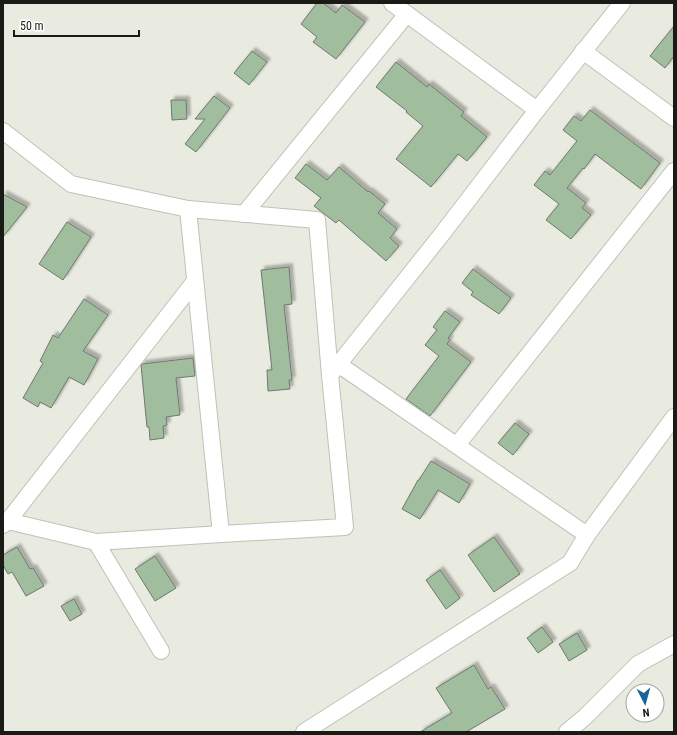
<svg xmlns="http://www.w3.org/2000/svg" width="677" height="735" font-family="'Roboto Condensed',sans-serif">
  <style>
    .building { fill: #a0bd9d; stroke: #707870; filter: url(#shadow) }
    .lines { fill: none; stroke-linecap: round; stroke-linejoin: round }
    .minor-casing { stroke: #bfc2b7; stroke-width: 18 }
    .minor { stroke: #fff; stroke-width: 16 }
  </style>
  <defs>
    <filter id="shadow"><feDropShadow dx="3.5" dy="-3.5" stdDeviation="1" flood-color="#0004"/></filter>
  </defs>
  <rect width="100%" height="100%" fill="#e9ebe0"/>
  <g class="building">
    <path d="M317,3H323L336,13L342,5L365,22L336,59L313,42L317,37L301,24Z"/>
    <path d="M674,26V56L665,68L650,56Z"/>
    <path d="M252,51L267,62L249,85L234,73Z"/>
    <path d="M396,62L427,87L429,84L464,112L461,116L487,137L467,161L458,154L431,187L396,159L423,126L406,112L407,111L376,87Z"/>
    <path d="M214,96L230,108L196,152L185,144L205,119H195Z"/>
    <path d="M171,100H186L187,119L172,120Z"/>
    <path d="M590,110L660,163L641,189L595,154L584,169L583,168L567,188L586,203L582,208L591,215L571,239L546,220L559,204L534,185L545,171L550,175L577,141L563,130L574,116L581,121Z"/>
    <path d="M306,164L327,180L339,167L368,192L369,191L385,204L378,213L397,229L390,238L399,246L386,261L339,220L336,223L314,206L321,198L295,178Z"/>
    <path d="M3,194L27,207L3,237Z"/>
    <path d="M67,222L91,237L63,280L39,264Z"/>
    <path d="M289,267L292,304L284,305L292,380H289L290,389L268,391L267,370H272L261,270Z"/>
    <path d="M473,269L511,298L499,314L471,295L473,292L462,283Z"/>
    <path d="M84,299L108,315L83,351L98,359L84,385L69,377L51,408L40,402L38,407L23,398L43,363L40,361L53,335L58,338Z"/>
    <path d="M445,311L460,322L448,338L450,339L447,344L471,362L430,416L406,399L439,356L425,345L437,330L433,327Z"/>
    <path d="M193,358L195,376L176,378L180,415L166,417L167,425L163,426L164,438L150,440L149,427H147L141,365L142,364Z"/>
    <path d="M515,423L529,434L513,455L498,443Z"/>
    <path d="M431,461L470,484L459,503L438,490L420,519L402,509L418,480H419Z"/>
    <path d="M494,537L520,574L494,592L468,555Z"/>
    <path d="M17,547L30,569L33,568L44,586L26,596L12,572L8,574L3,565V555Z"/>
    <path d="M155,556L176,588L155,601L135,569Z"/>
    <path d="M440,570L460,598L446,609L426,580Z"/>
    <path d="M74,599L82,614L70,621L61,606Z"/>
    <path d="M542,627L553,642L538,653L527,638Z"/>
    <path d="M577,633L587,650L569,661L559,644Z"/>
    <path d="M474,665L488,689L491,687L505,709L466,732H420L452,713L436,688Z"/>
  </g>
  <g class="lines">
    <defs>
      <g id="minor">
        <path d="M583,51L674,118"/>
        <path d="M537,110L622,3"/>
        <path d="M3,131L71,184L188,209L317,220L330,375L345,527L221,534L96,542L8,521"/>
        <path d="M188,209L221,534"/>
        <path d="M244,214L407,14"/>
        <path d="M338,364L587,535L674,417"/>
        <path d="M330,375L442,234L537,110L392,3"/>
        <path d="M457,445L674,171"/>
        <path d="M3,525L8,521L195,281"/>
        <path d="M96,542L161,651"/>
        <path d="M304,732L570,563L587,535"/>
        <path d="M567,732L585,717L638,664L674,644"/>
      </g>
    </defs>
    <use href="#minor" class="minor-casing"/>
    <use href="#minor" class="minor"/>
  </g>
  <rect width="677" height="735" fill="none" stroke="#1a1b17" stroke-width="8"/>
  <g transform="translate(645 703) rotate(174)"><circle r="19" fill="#ffffff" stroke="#a3a4a2"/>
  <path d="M0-3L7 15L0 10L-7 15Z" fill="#176597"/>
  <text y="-6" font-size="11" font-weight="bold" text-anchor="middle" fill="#1a1b17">N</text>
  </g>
  <path d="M14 30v6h125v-6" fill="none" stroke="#1a1b17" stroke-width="2"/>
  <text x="20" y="30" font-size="12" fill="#1a1b17" stroke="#ffffff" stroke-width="3" paint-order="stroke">50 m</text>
</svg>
